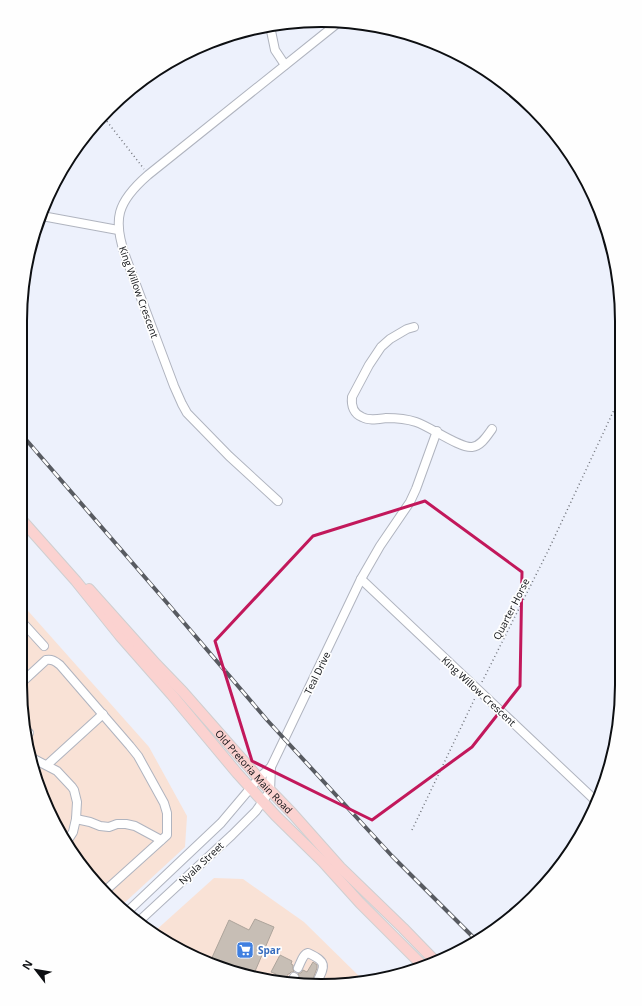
<svg xmlns="http://www.w3.org/2000/svg" width="642" height="1006" font-family="'Open Sans',sans-serif">
  <style>
    .industrial { fill: #f9e2d6 }
    .building { fill: #c7beb5; stroke: #ada49b }
    .lines { fill: none; stroke-linecap: round; stroke-linejoin: round }
    .minor-casing { stroke: #b0b4bf; stroke-width: 10 }
    .major-casing { stroke: #cfcfd0; stroke-width: 12 }
    .path { stroke: #72757c; stroke-width: 1.5; stroke-dasharray: 1 3; stroke-linecap: butt }
    .minor { stroke: #fff; stroke-width: 8 }
    .major { stroke: #fbd2d0; stroke-width: 10 }
    .rail-casing { stroke: #585b61; stroke-width: 4 }
    .rail { stroke: #fefefe; stroke-width: 2.5; stroke-dasharray: 8; stroke-linecap: butt }
    .marked { fill: none; stroke: #c2185b; stroke-width: 3; stroke-linejoin: round }
    .labels { text-anchor: middle; dominant-baseline: central; stroke-width: 3.5; stroke-linejoin: round; paint-order: stroke }
    .street-label { font-size: 10px; fill: #0d0f12; stroke: #fefefe }
    .shop-label { font-size: 10px; font-weight: bold; fill: #366cbe; stroke: #fefefe; text-anchor: start }
    .rim { fill: none; stroke: #0d0f12; stroke-width: 2 }
  </style>
  <rect width="100%" height="100%" fill="#edf1fc"/>
  <g class="industrial">
    <path d="M21,603L149,747L187,816L185,847L121,906L71,852L36,782L20,685Z"/>
    <path d="M214,878L243,879L304,922L362,979L302,985L224,970L154,932Z"/>
  </g>
  <g class="building">
    <path d="M255,919L274,927L253,976L224,970L210,962L229,920L249,930Z"/>
    <path d="M280,955L292,961L291,964L293,965V969L294,972H291L289,974H288L285,980H284L283,982L274,978L276,974L271,972Z"/>
    <path d="M313,962L317,965V968L311,984L301,985L303,981L299,979V976L298,973H301L303,970L307,972Z"/>
  </g>
  <g class="lines">
    <defs>
      <g id="minor">
        <path d="M270,26L275,50L285,65"/>
        <path d="M42,216L118,230"/>
        <path d="M414,327L407,329L390,339L381,347L369,365L352,397C351,406 354,414 362,417C369,421 378,419 386,418C396,418 407,419 416,422C431,427 459,448 472,447C481,446 487,436 492,429"/>
        <path d="M278,501L229,456L187,413L182,404L174,386L126,258C112,219 117,202 148,175L339,22"/>
        <path d="M361,579L598,803"/>
        <path d="M20,626L23,623L44,646"/>
        <path d="M20,684L46,660C52,659 55,661 60,665L130,746L138,756L164,803L167,813V835L106,890"/>
        <path d="M28,734L29,733"/>
        <path d="M32,758L57,771L72,787L74,790L77,802L76,819L73,832L66,843"/>
        <path d="M47,765L103,714"/>
        <path d="M76,819L90,822L100,826L109,827L117,824H126L135,826L161,840"/>
        <path d="M127,912L221,823L259,778L271,767L361,579L380,546L410,502L416,489L437,431"/>
        <path d="M137,923L232,835L256,811L270,791L271,767"/>
        <path d="M298,968C301,962 303,954 308,953C328,962 325,966 316,984"/>
        <path d="M291,983L294,977"/>
      </g>
      <g id="major">
        <path d="M21,519L76,581L121,637L172,695L237,773L276,816L323,862L360,903L423,966"/>
        <path id="s1" d="M89,589L156,664L183,692L263,783L292,813L340,867L403,928L435,961"/>
      </g>
    </defs>
    <use href="#minor" class="minor-casing"/>
    <use href="#major" class="major-casing"/>
    <g class="path">
      <path d="M102,115L144,169"/>
      <path d="M482,682L548,551L621,395"/>
      <path d="M412,830L475,698"/>
    </g>
    <use href="#minor" class="minor"/>
    <use href="#major" class="major"/>
    <defs>
      <path id="rail" d="M22,435L168,604L267,720L392,856L477,941"/>
    </defs>
    <use href="#rail" class="rail-casing"/>
    <use href="#rail" class="rail"/>
  </g>
  <path class="marked" d="M425,501L522,572L520,686L472,747L372,820L252,761L215,641L313,536Z"/>
  <defs>
    <symbol id="supermarket-square" viewBox="-11 -11 22 22"><rect x="-9" y="-9" width="18" height="18" rx="4" fill="#3f7fe0" stroke="#fefefe"/><path d="M-6-5.5h2.5l.6 2H6L4.5 2H-2.5L-4.4-4H-6ZM-1.5 3.2a1.3 1.3 0 1 0 .1 0ZM3 3.2a1.3 1.3 0 1 0 .1 0Z" fill="#fff"/></symbol>
  </defs>
  <g fill-rule="evenodd">
    <use href="#supermarket-square" x="235" y="940" width="20" height="20"/>
  </g>
  <g class="labels">
    <g class="street-label">
      <text transform="translate(139 292) rotate(70)">King Willow Crescent</text>
      <text transform="translate(511 609) rotate(-63)">Quarter Horse</text>
      <text transform="translate(317 673) rotate(-64)">Teal Drive</text>
      <text transform="translate(479 691) rotate(43)">King Willow Crescent</text>
      <text stroke="none"><textPath href="#s1" startOffset="246">Old Pretoria Main Road</textPath></text>
      <text transform="translate(201 863) rotate(-43)">Nyala Street</text>
    </g>
    <g class="shop-label">
      <text x="258" y="950">Spar</text>
    </g>
  </g>
  <path d="M0 0H642V1006H0ZM321 27H321A294 294 0 0 1 615 321V685A294 294 0 0 1 321 979H321A294 294 0 0 1 27 685V321A294 294 0 0 1 321 27Z" fill="#fefefe" fill-rule="evenodd"/>
  <path class="rim" d="M321 27H321A294 294 0 0 1 615 321V685A294 294 0 0 1 321 979H321A294 294 0 0 1 27 685V321A294 294 0 0 1 321 27Z"/>
  <g transform="translate(36 970) rotate(301)" stroke="#fefefe" stroke-width="3" paint-order="stroke">
  <path d="M0-3L7 15L0 10L-7 15Z" fill="#0d0f12"/>
  <text y="-6" font-size="11" font-weight="bold" text-anchor="middle" fill="#0d0f12">N</text>
  </g>
</svg>
